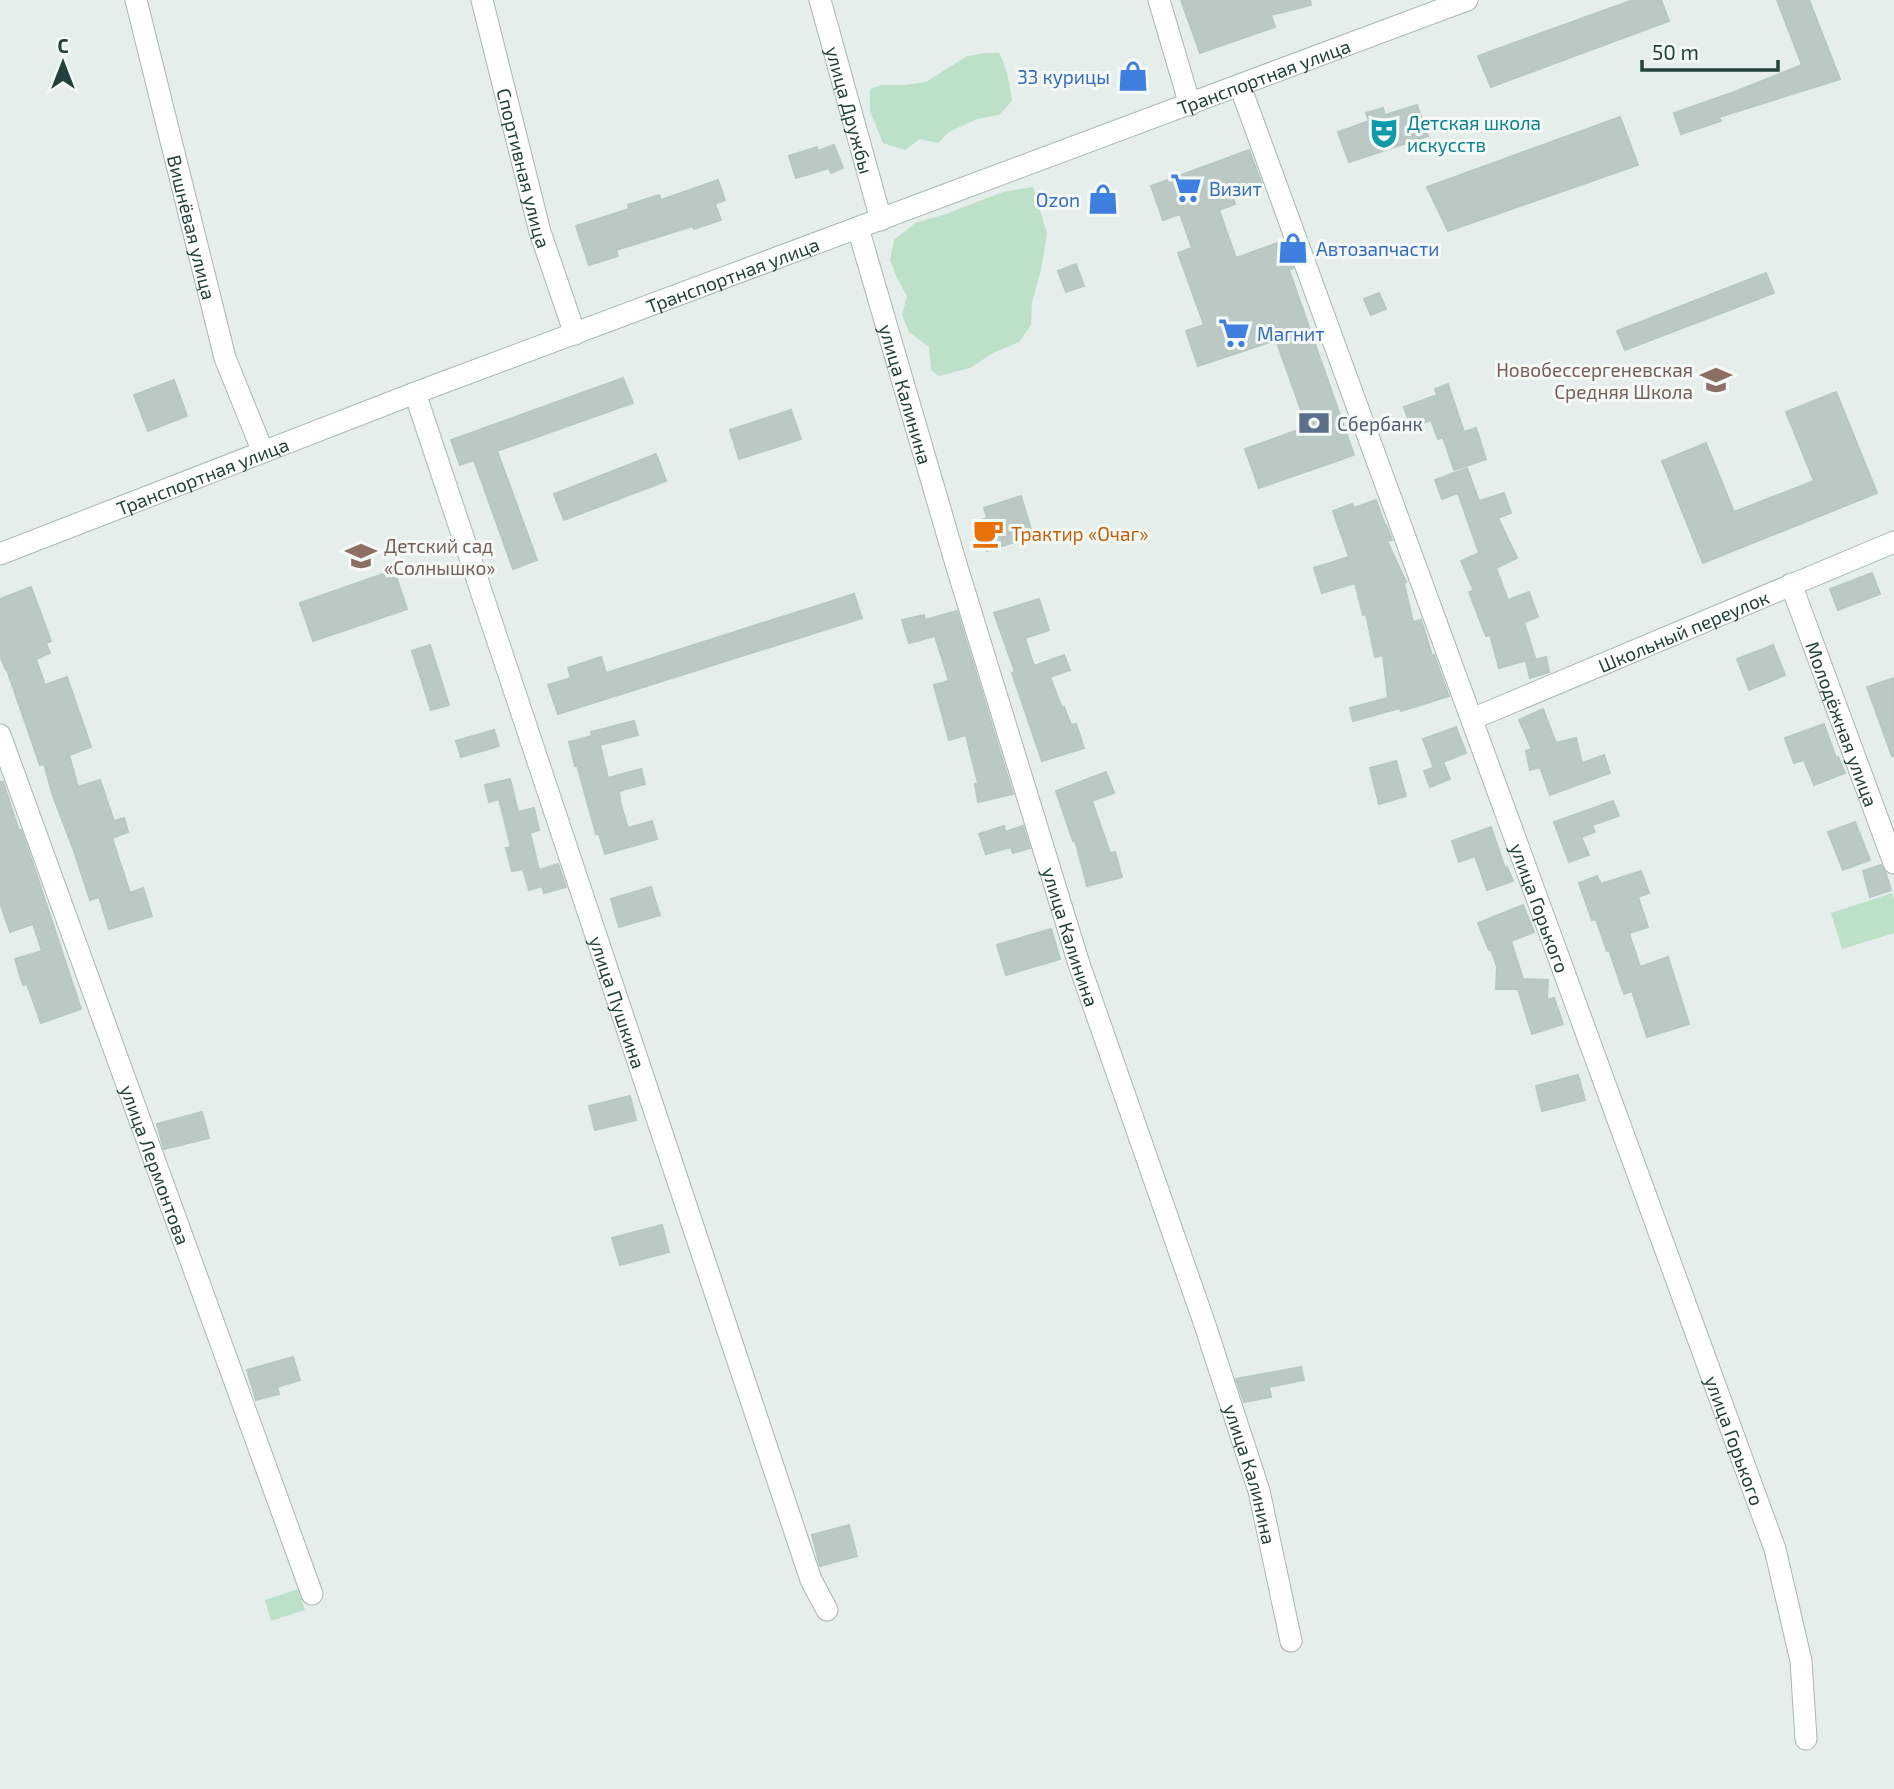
<svg xmlns="http://www.w3.org/2000/svg" width="1894" height="1789" font-family="'Exo 2',sans-serif">
  <style>
    .green { fill: #bde0c9 }
    .building { fill: #bac9c4; stroke: #b7c8c2; stroke-width: 2 }
    .lines { fill: none; stroke-linecap: round; stroke-linejoin: round }
    .minor-casing { stroke: #a7b7b3; stroke-width: 23 }
    .minor { stroke: #fff; stroke-width: 21 }
    .labels { text-anchor: middle; dominant-baseline: central; stroke-width: 6; stroke-linejoin: round; paint-order: stroke }
    .shop-label { font-size: 19px; fill: #366cbe; stroke: #f5faf8; text-anchor: start }
    .street-label { font-size: 19px; fill: #23413b; stroke: #f5faf8 }
    .culture-label { font-size: 19px; fill: #0d838f; stroke: #f5faf8; text-anchor: start }
    .education-label { font-size: 19px; fill: #785e54; stroke: #f5faf8; text-anchor: end }
    .service-label { font-size: 19px; fill: #4e5e75; stroke: #f5faf8; text-anchor: start }
    .food-label { font-size: 19px; fill: #c56008; stroke: #f5faf8; text-anchor: start }
  </style>
  <rect width="100%" height="100%" fill="#e5eeeb"/>
  <g class="green">
    <path d="M986,53H999C1007,67 1010,86 1012,101L999,115L977,119L949,132L938,143L920,139L905,150L883,143L870,111V89L881,85H905L926,82L967,56Z"/>
    <path d="M1033,187L1047,233L1041,270L1032,303L1031,325L1019,342L993,353L970,368L939,376L931,370L929,347L909,332L902,315L907,296L897,278L890,260L894,240L915,223L946,214L1003,192Z"/>
    <path d="M1892,893L1894,900V933L1842,949L1831,913Z"/>
    <path d="M298,1589L305,1610L271,1621L265,1600Z"/>
  </g>
  <g class="building">
    <path d="M1181,0H1310L1311,5L1271,15L1275,27L1200,53Z"/>
    <path d="M1633,0H1661L1669,21L1491,87L1478,56Z"/>
    <path d="M1777,0H1809L1840,79L1719,117L1721,121L1681,134L1674,113L1737,91L1802,65Z"/>
    <path d="M1417,105L1428,136L1349,162L1338,132L1369,121L1366,113L1383,108L1385,115Z"/>
    <path d="M1620,117L1638,165L1448,231L1427,187Z"/>
    <path d="M834,145L843,168L831,173L829,168L796,178L789,156L817,147L818,151Z"/>
    <path d="M1249,150L1261,182L1231,192L1235,204L1219,210L1236,258L1283,241L1293,268L1289,270L1354,455L1259,488L1245,449L1307,427L1276,340L1198,366L1186,331L1204,325L1178,253L1192,248L1180,214L1163,220L1151,186Z"/>
    <path d="M718,180L725,200L715,204L721,220L694,229L693,226L616,250L618,256L589,265L576,226L629,209L628,205L659,195L661,200Z"/>
    <path d="M1076,264L1084,286L1066,292L1058,271Z"/>
    <path d="M1766,273L1774,293L1625,350L1617,331Z"/>
    <path d="M1379,293L1386,309L1371,315L1364,299Z"/>
    <path d="M623,378L633,403L497,451L537,560L513,569L474,460L460,465L451,440Z"/>
    <path d="M174,380L187,416L148,431L134,395Z"/>
    <path d="M1448,384L1464,432L1476,428L1486,459L1454,470L1443,437L1438,439L1431,420L1411,427L1404,407L1437,395L1435,389Z"/>
    <path d="M1836,392L1877,493L1703,563L1662,461L1706,443L1734,512L1814,481L1786,412Z"/>
    <path d="M791,410L801,439L739,459L730,430Z"/>
    <path d="M656,454L666,481L564,520L554,494Z"/>
    <path d="M1467,468L1479,501L1504,493L1511,513L1498,518L1517,558L1496,568L1508,600L1529,592L1538,617L1524,622L1535,658L1499,668L1490,635L1486,636L1469,592L1474,591L1461,561L1479,553L1458,493L1442,499L1435,480Z"/>
    <path d="M1021,496L1033,536L987,551L978,521L987,518L984,508Z"/>
    <path d="M1376,500L1385,525H1386L1392,540L1387,541L1406,582L1404,583L1413,622L1421,620L1432,655H1434L1449,696L1401,711L1400,708L1353,721L1350,708L1388,698L1383,655L1375,657L1366,614L1363,615L1355,583L1322,593L1314,568L1349,557L1333,511L1352,504L1354,508Z"/>
    <path d="M394,570L407,609L313,641L300,603Z"/>
    <path d="M1872,573L1880,594L1838,610L1830,589Z"/>
    <path d="M31,587L51,641L46,643L50,653L36,659L45,685L67,677L91,747L69,755L78,787L100,780L114,821L124,818L128,832L112,838L130,893L143,888L152,916L109,929L99,897L90,900L74,851L53,796L44,764L40,765L7,670H6L0,656V599Z"/>
    <path d="M854,594L862,618L558,714L548,685L571,678L568,668L601,657L606,673Z"/>
    <path d="M1039,599L1049,630L1025,638L1034,666L1064,655L1070,670L1050,677L1062,708L1064,707L1071,725L1076,724L1084,748L1042,761L1012,673L1015,672L994,613Z"/>
    <path d="M957,611L1013,794L978,802L975,784L978,783L966,735L949,740L934,685L949,681L935,636L909,643L902,620L924,615L925,620Z"/>
    <path d="M430,645L449,705L431,710L412,651Z"/>
    <path d="M1773,645L1785,675L1749,690L1737,659Z"/>
    <path d="M1546,657L1549,672L1530,678L1526,662Z"/>
    <path d="M1894,678V756H1892L1867,687Z"/>
    <path d="M1543,709L1556,743L1576,738L1582,763L1604,755L1610,773L1550,795L1540,767L1530,770L1526,751L1532,749L1519,720Z"/>
    <path d="M634,721L638,735L600,745L608,778L641,769L645,784L619,791L620,801L628,828L652,821L657,839L605,854L599,834H596L577,765L575,766L569,742L592,736L591,732Z"/>
    <path d="M1824,724L1836,758L1838,757L1845,773L1814,785L1804,760L1794,763L1785,738Z"/>
    <path d="M1456,727L1466,753L1433,766L1423,739Z"/>
    <path d="M494,730L499,746L461,757L456,741Z"/>
    <path d="M1396,761L1406,796L1379,804L1370,768Z"/>
    <path d="M1444,764L1450,779L1430,787L1424,771Z"/>
    <path d="M1106,772L1114,793L1092,801L1110,853L1115,852L1122,877L1087,886L1075,840L1073,841L1056,791Z"/>
    <path d="M510,779L518,812L534,808L539,830L530,833L539,870L558,864L566,887L544,893L542,886L529,890L523,869L512,871L506,848L511,847L499,799L489,802L485,785Z"/>
    <path d="M0,782H3L19,831L21,830L37,876L81,1009L41,1023L27,984L23,985L15,959L42,951L33,924L10,932L0,903Z"/>
    <path d="M1613,801L1619,816L1592,825L1595,832L1581,837L1589,855L1569,862L1554,822Z"/>
    <path d="M1855,822L1870,860L1843,870L1828,832Z"/>
    <path d="M1004,826L1005,832L1023,826L1030,848L1013,853L1011,847L986,854L979,834Z"/>
    <path d="M1491,827L1505,868L1507,867L1513,881L1487,890L1475,856L1459,862L1452,841Z"/>
    <path d="M1881,865L1886,874L1891,890L1870,897L1863,871Z"/>
    <path d="M1641,871L1649,893L1638,897L1648,927L1629,933L1640,967L1668,957L1689,1024L1647,1037L1632,991L1624,994L1609,950L1607,951L1596,919L1592,920L1579,883L1597,876L1601,884Z"/>
    <path d="M651,887L660,915L619,927L611,899Z"/>
    <path d="M1523,905L1534,932L1511,941L1523,979L1548,980L1547,1000L1554,998L1563,1024L1532,1034L1518,989H1496L1497,967L1491,949L1489,950L1478,923Z"/>
    <path d="M1051,929L1060,959L1006,975L997,945Z"/>
    <path d="M1578,1075L1585,1100L1542,1111L1536,1086Z"/>
    <path d="M630,1096L636,1120L595,1130L589,1106Z"/>
    <path d="M202,1112L209,1138L164,1149L157,1124Z"/>
    <path d="M662,1225L669,1252L620,1265L612,1238Z"/>
    <path d="M293,1357L300,1380L277,1387L279,1394L256,1400L247,1370Z"/>
    <path d="M1301,1367L1304,1380L1269,1387L1271,1397L1244,1402L1236,1379Z"/>
    <path d="M849,1525L857,1556L820,1566L812,1535Z"/>
  </g>
  <g class="lines">
    <defs>
      <g id="minor">
        <path id="s1" d="M136,0L225,358L263,452"/>
        <path id="s2" d="M482,0L540,232L575,334"/>
        <path id="s3" d="M820,0L881,220"/>
        <path d="M1159,0L1190,105"/>
        <path id="s4" d="M1240,86L1775,1549L1801,1661L1806,1739"/>
        <path id="s5" d="M858,228L956,564L1079,964L1204,1322L1259,1491L1291,1641"/>
        <path id="s6" d="M415,393L811,1580L827,1610"/>
        <path id="s7" d="M0,554L415,393L1467,0"/>
        <path id="s8" d="M1791,584L1894,863"/>
        <path id="s9" d="M1472,719L1894,542"/>
        <path id="s10" d="M0,735L312,1594"/>
      </g>
    </defs>
    <use href="#minor" class="minor-casing"/>
    <use href="#minor" class="minor"/>
  </g>
  <defs>
    <symbol id="shop-bare" viewBox="-9 -9 18 18"><path d="M-5-2.5h2.3a2.7 3.5 0 0 1 5.4 0H5L5.5 6h-11ZM-1.5-2.5h3a1.5 2.3 0 0 0-3 0Z" fill="#3f7fe0" stroke="#f5faf8" stroke-width="2.5" paint-order="stroke"/></symbol>
    <symbol id="theatre-bare" viewBox="-9 -9 18 18"><path d="M-5-5.5Q0-4 5-5.5V0Q5 5 0 6Q-5 5-5 0ZM-3.3-2.5H-1v1.5H-3.3ZM1-2.5H3.3v1.5H1ZM-2.8 1Q0 5.5 2.8 1Z" fill="#0f9aa8" stroke="#f5faf8" stroke-width="2.5" paint-order="stroke"/></symbol>
    <symbol id="supermarket-bare" viewBox="-9 -9 18 18"><path d="M-6-5.5h2.5l.6 2H6L4.5 2H-2.5L-4.4-4H-6ZM-1.5 3.2a1.3 1.3 0 1 0 .1 0ZM3 3.2a1.3 1.3 0 1 0 .1 0Z" fill="#3f7fe0" stroke="#f5faf8" stroke-width="2.5" paint-order="stroke"/></symbol>
    <symbol id="school-bare" viewBox="-9 -9 18 18"><path d="M0-5L7-2L0 1L-7-2ZM-4 1L0 2.5L4 1V4Q0 6-4 4Z" fill="#8d6e63" stroke="#f5faf8" stroke-width="2.5" paint-order="stroke"/></symbol>
    <symbol id="bank-bare" viewBox="-9 -9 18 18"><path d="M-6-4H6V4H-6ZM0-2.3a2.3 2.3 0 1 0 0 4.6a2.3 2.3 0 1 0 0-4.6Z" fill="#5c6f8a" stroke="#f5faf8" stroke-width="2.5" paint-order="stroke"/></symbol>
    <symbol id="cafe-bare" viewBox="-9 -9 18 18"><path d="M-5.5-4.5H6V0H3Q3 3.5 0 3.5H-2.5Q-5.5 3.5-5.5 0ZM3-3.2v2h1.7v-2ZM-6 4.5H4V6H-6Z" fill="#e8710a" stroke="#f5faf8" stroke-width="2.5" paint-order="stroke"/></symbol>
  </defs>
  <g fill-rule="evenodd">
    <use href="#shop-bare" x="1111" y="54" width="44" height="44"/>
    <use href="#theatre-bare" x="1362" y="111" width="44" height="44"/>
    <use href="#supermarket-bare" x="1164" y="166" width="44" height="44"/>
    <use href="#shop-bare" x="1081" y="177" width="44" height="44"/>
    <use href="#shop-bare" x="1271" y="226" width="44" height="44"/>
    <use href="#supermarket-bare" x="1212" y="311" width="44" height="44"/>
    <use href="#school-bare" x="1694" y="358" width="44" height="44"/>
    <use href="#bank-bare" x="1292" y="401" width="44" height="44"/>
    <use href="#cafe-bare" x="966" y="511" width="44" height="44"/>
    <use href="#school-bare" x="339" y="534" width="44" height="44"/>
  </g>
  <g class="labels">
    <g class="shop-label">
      <text x="1110" y="76" text-anchor="end">33 курицы</text>
      <text x="1209" y="188">Визит</text>
      <text x="1080" y="199" text-anchor="end">Ozon</text>
      <text x="1316" y="248">Автозапчасти</text>
      <text x="1257" y="333">Магнит</text>
    </g>
    <g class="street-label">
      <text stroke="none"><textPath href="#s7" startOffset="1351">Транспортная улица</textPath></text>
      <text stroke="none"><textPath href="#s3" startOffset="114">улица Дружбы</textPath></text>
      <text stroke="none"><textPath href="#s2" startOffset="173">Спортивная улица</textPath></text>
      <text stroke="none"><textPath href="#s1" startOffset="234">Вишнёвая улица</textPath></text>
      <text stroke="none"><textPath href="#s7" startOffset="784">Транспортная улица</textPath></text>
      <text stroke="none"><textPath href="#s5" startOffset="173">улица Калинина</textPath></text>
      <text stroke="none"><textPath href="#s7" startOffset="217">Транспортная улица</textPath></text>
      <text stroke="none"><textPath href="#s9" startOffset="229">Школьный переулок</textPath></text>
      <text stroke="none"><textPath href="#s8" startOffset="149">Молодёжная улица</textPath></text>
      <text stroke="none"><textPath href="#s4" startOffset="875">улица Горького</textPath></text>
      <text stroke="none"><textPath href="#s5" startOffset="740">улица Калинина</textPath></text>
      <text stroke="none"><textPath href="#s6" startOffset="642">улица Пушкина</textPath></text>
      <text stroke="none"><textPath href="#s10" startOffset="457">улица Лермонтова</textPath></text>
      <text stroke="none"><textPath href="#s4" startOffset="1442">улица Горького</textPath></text>
      <text stroke="none"><textPath href="#s5" startOffset="1307">улица Калинина</textPath></text>
    </g>
    <g class="culture-label">
      <text x="1407" y="122">Детская школа<tspan x="1407" dy="22">искусств</tspan></text>
    </g>
    <g class="education-label">
      <text x="1693" y="369">Новобессергеневская<tspan x="1693" dy="22">Средняя Школа</tspan></text>
      <text x="384" y="545" text-anchor="start">Детский сад<tspan x="384" dy="22">«Солнышко»</tspan></text>
    </g>
    <g class="service-label">
      <text x="1337" y="423">Сбербанк</text>
    </g>
    <g class="food-label">
      <text x="1011" y="533">Трактир «Очаг»</text>
    </g>
  </g>
  <g transform="translate(63 63)" stroke="#f5faf8" stroke-width="5" paint-order="stroke">
  <path d="M0-5L12 26L0 18L-12 26Z" fill="#23413b"/>
  <text y="-10" font-size="19" font-weight="bold" text-anchor="middle" fill="#23413b">С</text>
  </g>
  <path d="M1642 60v10h136v-10" fill="none" stroke="#23413b" stroke-width="3.5"/>
  <text x="1652" y="60" font-size="21" fill="#23413b" stroke="#f5faf8" stroke-width="5" paint-order="stroke">50 m</text>
</svg>
